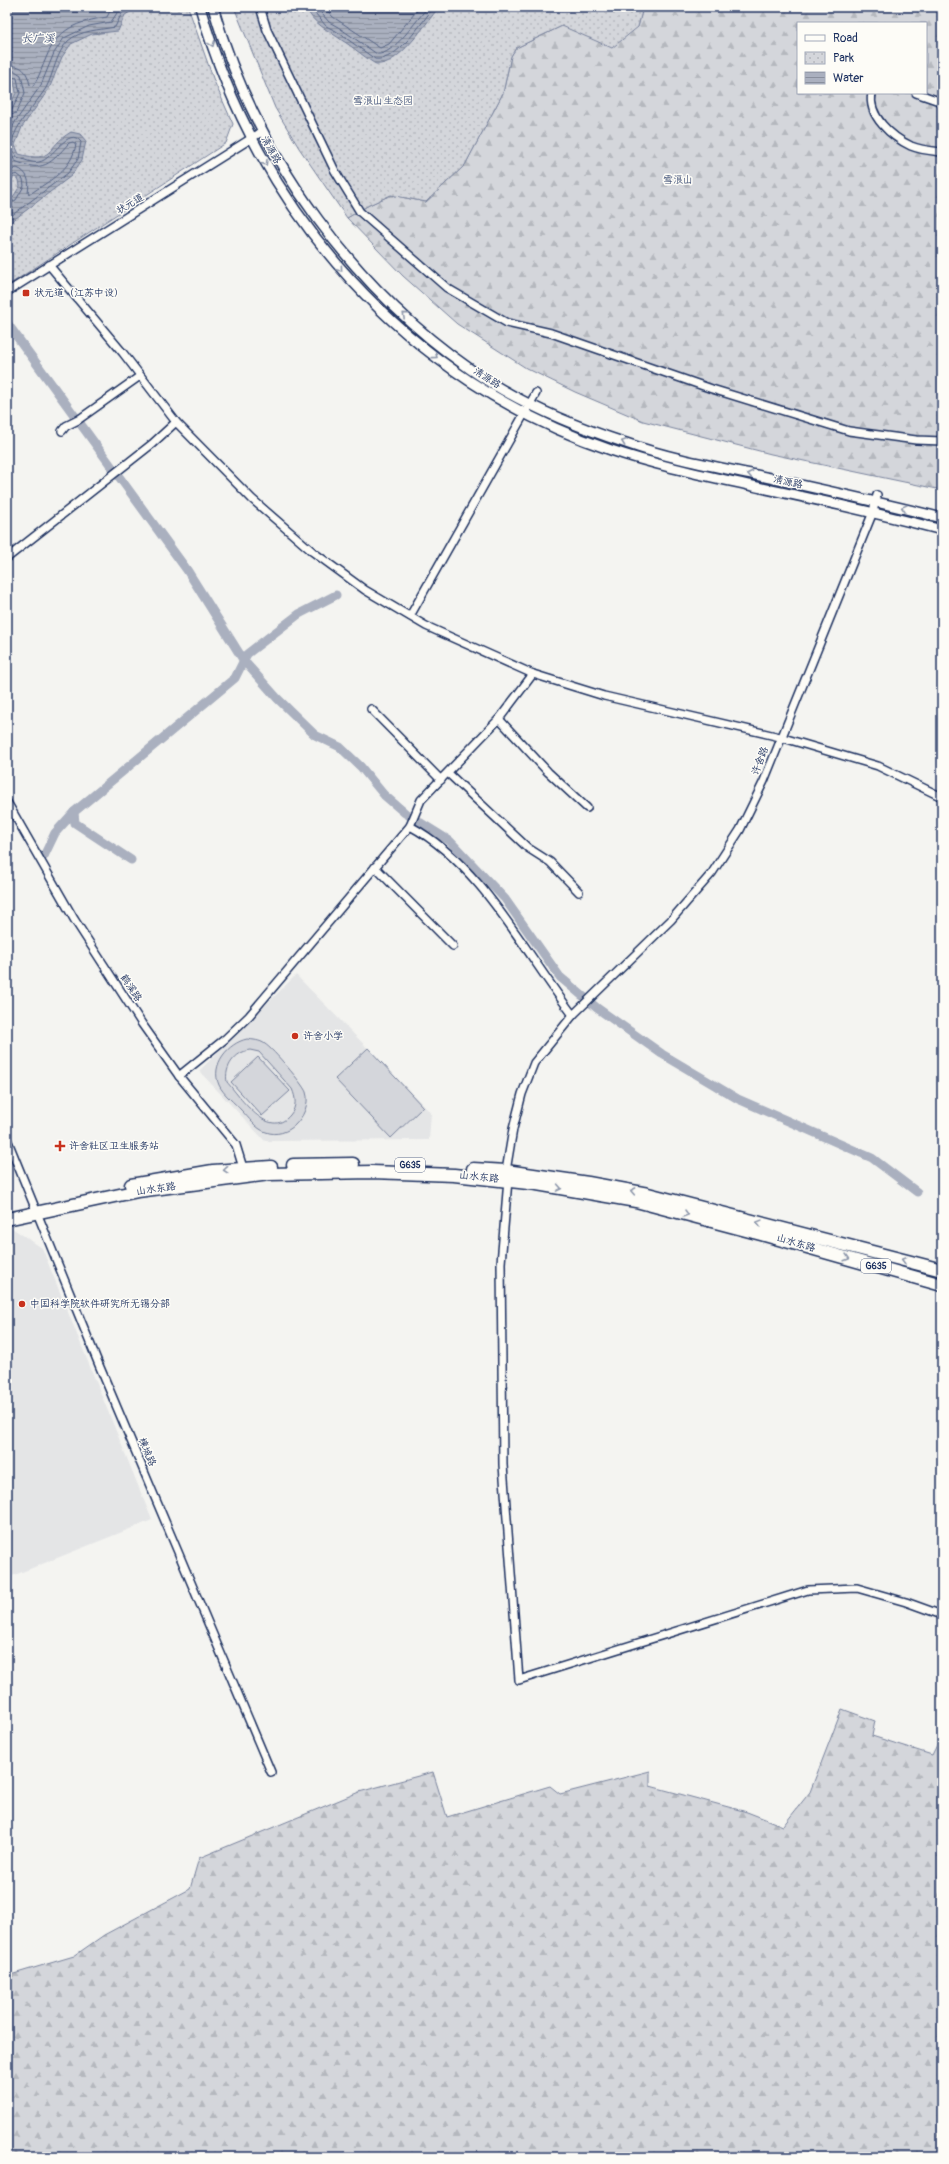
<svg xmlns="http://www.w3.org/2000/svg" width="949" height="2164" font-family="Pangolin,'LXGW WenKai TC',sans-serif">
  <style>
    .built { fill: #e4e5e6 }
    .forest { fill: url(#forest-firs); stroke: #78829c; fill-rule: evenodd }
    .park { fill: url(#park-dots); stroke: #78829c }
    .garden { fill: #d4d6db; stroke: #78829c; fill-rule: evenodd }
    .water { fill: url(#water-rules); stroke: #717c98 }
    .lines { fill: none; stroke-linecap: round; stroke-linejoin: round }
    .shore { stroke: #546385; stroke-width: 1 }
    .canal { stroke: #aab0bf; stroke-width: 9 }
    .minor-casing { stroke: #1b2f5e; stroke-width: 10 }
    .tertiary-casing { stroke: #1b2f5e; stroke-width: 12 }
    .trunk-casing { stroke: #1b2f5e; stroke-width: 15 }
    .minor { stroke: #fdfcf7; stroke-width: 7 }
    .tertiary { stroke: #fdfcf7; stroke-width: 9 }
    .trunk { stroke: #fdfcf7; stroke-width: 12 }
    .oneway { stroke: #8c96aa }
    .poi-dot { fill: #c8321e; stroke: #fdfcf7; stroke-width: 1.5 }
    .labels { text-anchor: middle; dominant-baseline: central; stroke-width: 3; stroke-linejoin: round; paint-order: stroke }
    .shield { fill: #fdfcf7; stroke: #5f6c8c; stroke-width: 1 }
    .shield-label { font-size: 9px; font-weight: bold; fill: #1b2f5e }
    .park-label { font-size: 10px; fill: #49597d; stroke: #fdfcf7 }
    .street-label { font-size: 10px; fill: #1b2f5e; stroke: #fdfcf7 }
    .poi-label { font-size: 10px; fill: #1b2f5e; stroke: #fdfcf7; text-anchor: start }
    .water-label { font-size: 11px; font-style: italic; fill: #46567b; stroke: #fdfcf7 }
  </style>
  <defs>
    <pattern id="forest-firs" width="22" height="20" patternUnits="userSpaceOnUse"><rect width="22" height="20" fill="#d4d6db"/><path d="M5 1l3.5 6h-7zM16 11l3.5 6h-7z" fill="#b5b8be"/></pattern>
    <pattern id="park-dots" width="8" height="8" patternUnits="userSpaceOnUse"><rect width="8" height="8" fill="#d4d6db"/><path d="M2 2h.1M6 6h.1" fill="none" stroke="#b5b8be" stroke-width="1.8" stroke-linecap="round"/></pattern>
    <pattern id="water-rules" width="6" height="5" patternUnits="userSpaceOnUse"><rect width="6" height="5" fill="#aab0bf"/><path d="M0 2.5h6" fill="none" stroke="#8a909e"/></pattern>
  </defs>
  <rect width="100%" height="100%" fill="#f4f4f1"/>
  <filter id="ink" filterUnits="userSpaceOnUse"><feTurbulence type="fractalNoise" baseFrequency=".025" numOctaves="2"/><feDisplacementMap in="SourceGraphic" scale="8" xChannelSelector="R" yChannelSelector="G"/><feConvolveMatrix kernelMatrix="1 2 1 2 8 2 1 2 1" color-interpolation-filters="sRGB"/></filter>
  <g filter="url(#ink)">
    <g class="built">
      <path d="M296,975L431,1113L429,1140L265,1141L199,1071Z"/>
      <path d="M9,1226L42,1248L152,1520L7,1578V1227Z"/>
    </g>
    <g class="forest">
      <path d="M643,7H942V490L771,454L643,421L575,392L526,368L457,324L403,276L347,218L369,205L391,195L426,202L465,165L503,93L511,56L516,48L562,26L638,27ZM798,23H926V93H798Z"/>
      <path d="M842,1709L875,1721L872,1736L932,1755L942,1735V2157H7V1976L74,1956L104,1935L190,1889L199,1858L359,1792L433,1772L447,1817L550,1786L560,1794L650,1771V1786L747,1812L783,1826L810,1792Z"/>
    </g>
    <g class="park">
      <path d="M7,7H188L214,81L233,124L226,143L7,286Z"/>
      <path d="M234,7H643L638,27L612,48L562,26L516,48L511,56L503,93L465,165L426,202L391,195L369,205L347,218L299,148L275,108Z"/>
    </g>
    <g class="garden">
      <path d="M247,1039C253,1040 260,1040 265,1044C273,1049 303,1084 306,1092C310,1104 303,1117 295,1125C288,1132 276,1136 266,1132C256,1129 249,1118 241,1110C235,1103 223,1094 219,1085C210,1065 228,1043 247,1039ZM250,1050L259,1052L292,1089C296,1098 297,1107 290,1115C269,1141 240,1097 227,1082C224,1067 235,1052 250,1050Z"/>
      <path d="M368,1048L423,1107L391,1138L335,1079Z"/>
      <path d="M258,1057L290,1091L262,1116L231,1082Z"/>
    </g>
    <g class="water">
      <path d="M12,7L137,8L125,15L118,31L92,34L71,44L62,57L49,89L22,127L15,145L19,154C55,164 45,147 71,132L80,134L86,141L82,160L71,176L7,225V201L13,197L20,186L19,180L15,177L7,181V111L16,93L14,80L7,81V14Z"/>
      <path d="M306,7H439C426,23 398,67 376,64C372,63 349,44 343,41C330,31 312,24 306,7Z"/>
    </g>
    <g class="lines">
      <g class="shore">
        <path d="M310,7L326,26L336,31L375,59C397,62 421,23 434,7"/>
        <path d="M316,7L329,22L338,27L377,54C393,56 417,19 428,7"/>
        <path d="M324,7L333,17L380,48L389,44L420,7"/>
        <path d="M7,66C22,64 27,71 30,85L33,86C39,78 42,67 46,58C58,28 77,22 107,17L112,7"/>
        <path d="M7,72L15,71L21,75L25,93L16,113L7,117"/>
        <path d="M7,77L17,78L20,93L12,110L7,112"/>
        <path d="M7,141L15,122L41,85L54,53L64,38L89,26L111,22L121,7"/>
        <path d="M7,148L15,161C44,173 50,164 69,143L73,142L76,144C72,170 50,180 30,194L28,193C30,182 28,172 17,168L7,171"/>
        <path d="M7,177L17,174L23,179L24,186L16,200L7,204"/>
        <path d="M7,219L68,173L78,159L81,142C68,125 53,160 39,162C33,164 23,159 17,157L11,146C15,123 34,107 46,88C54,73 56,53 68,41C80,30 100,30 115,27L122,13L131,7"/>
      </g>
      <g class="canal">
        <path d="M7,323L187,570L244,661L277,698L315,735L340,747L361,767L384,795L405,813L450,841L505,899L560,977L597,1008L662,1054L738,1099L872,1158L917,1192"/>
        <path d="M44,856L55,833L74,812"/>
        <path d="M131,860L75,823L74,812L235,678L247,654L299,614L336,595"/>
      </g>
      <defs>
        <g id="minor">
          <path d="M260,7L267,30L335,171L360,212L447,288L507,323L551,333L712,389L849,431L916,440L942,441"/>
          <path d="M872,93C867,116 892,137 911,146C920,150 933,151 942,152"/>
          <path d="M916,93L942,102"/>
          <path d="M49,265L123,353L176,422L252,499L313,552L365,590L426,626L533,674L604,696L780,737L878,766L942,797"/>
          <path d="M7,292L263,131"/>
          <path d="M62,431L66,426L78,420L140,376"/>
          <path d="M877,495L873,512L764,781L740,830L712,873L671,920L573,1015L534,1063L522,1094L513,1129L506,1171L508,1180L501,1263L503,1465L519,1680L808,1590L857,1588L906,1602L942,1615"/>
          <path d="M7,558L152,444L176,422"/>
          <path d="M410,616L536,393"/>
          <path d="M371,709L441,780"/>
          <path d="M499,719L548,772L587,808"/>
          <path d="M448,773L528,848L550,862L579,892"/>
          <path d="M7,802L74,919L142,1024L179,1076L236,1145L244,1171"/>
          <path d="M410,826C481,864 525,953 573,1015"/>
          <path d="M375,867L453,946"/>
          <path d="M179,1076L225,1039L249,1016L410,826L421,800L499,719L533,674"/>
          <path d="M7,1139L99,1365L271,1772"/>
        </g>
        <g id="tertiary">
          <path d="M200,7C258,212 407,381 611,450C658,466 708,476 757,487C819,500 881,514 942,530"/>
          <path d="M213,7C256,158 358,298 491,383C533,409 580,428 626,443C668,458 712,466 756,475C818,489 880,502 942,518"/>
        </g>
        <g id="trunk">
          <path d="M293,1165L353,1164"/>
          <path d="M473,1169L506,1171L588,1183L648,1194L942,1270"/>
          <path d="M131,1185L213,1171L271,1167"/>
          <path d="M7,1219L138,1191L269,1174L372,1172L454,1175L537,1184L636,1201L761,1234L942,1285"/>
        </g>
      </defs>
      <use href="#minor" class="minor-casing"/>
      <use href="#tertiary" class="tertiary-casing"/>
      <use href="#trunk" class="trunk-casing"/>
      <use href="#minor" class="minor"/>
      <use href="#tertiary" class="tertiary"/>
      <use href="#trunk" class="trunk"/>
    </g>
    <defs><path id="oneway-chevron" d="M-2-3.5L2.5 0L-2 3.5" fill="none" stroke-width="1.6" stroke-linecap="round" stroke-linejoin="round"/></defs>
    <g class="oneway">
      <use href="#oneway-chevron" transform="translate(212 44) rotate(69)"/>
      <use href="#oneway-chevron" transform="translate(265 163) rotate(60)"/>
      <use href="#oneway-chevron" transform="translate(340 269) rotate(50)"/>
      <use href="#oneway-chevron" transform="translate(405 315) rotate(-138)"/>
      <use href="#oneway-chevron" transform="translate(435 356) rotate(37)"/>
      <use href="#oneway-chevron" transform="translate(624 442) rotate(-160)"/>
      <use href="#oneway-chevron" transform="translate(750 474) rotate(-168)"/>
      <use href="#oneway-chevron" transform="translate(904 508) rotate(-165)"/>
      <use href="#oneway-chevron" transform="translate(226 1170) rotate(175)"/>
      <use href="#oneway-chevron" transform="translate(559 1188) rotate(10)"/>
      <use href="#oneway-chevron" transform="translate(633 1191) rotate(-169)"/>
      <use href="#oneway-chevron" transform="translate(686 1214) rotate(15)"/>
      <use href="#oneway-chevron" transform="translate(759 1223) rotate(-165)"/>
      <use href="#oneway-chevron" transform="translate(847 1258) rotate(16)"/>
      <use href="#oneway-chevron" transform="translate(904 1260) rotate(-165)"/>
    </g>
  </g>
  <g class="poi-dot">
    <rect x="22" y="289" width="8" height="8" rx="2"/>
    <circle cx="295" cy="1036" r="4"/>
    <path d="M58 1140h4v4h4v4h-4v4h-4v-4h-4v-4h4z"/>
    <circle cx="22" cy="1304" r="4"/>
  </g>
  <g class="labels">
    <g class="shield">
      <rect x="395" y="1158" width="30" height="14" rx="3"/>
      <rect x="861" y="1259" width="30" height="14" rx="3"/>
    </g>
    <g class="shield-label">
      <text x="410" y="1165">G635</text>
      <text x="876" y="1266">G635</text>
    </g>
    <g class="park-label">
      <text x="383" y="101">雪浪山生态园</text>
      <text x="678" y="180">雪浪山</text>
    </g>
    <g class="street-label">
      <text transform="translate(271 150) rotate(61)">清源路</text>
      <text transform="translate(130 204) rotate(-31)">状元道</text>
      <text transform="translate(487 378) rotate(32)">清源路</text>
      <text transform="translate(788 482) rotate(12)">清源路</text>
      <text transform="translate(760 761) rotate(-69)">许舍路</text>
      <text transform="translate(131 988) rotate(57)">鹤溪路</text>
      <text transform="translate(479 1177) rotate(6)">山水东路</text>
      <text transform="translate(156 1189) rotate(-8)">山水东路</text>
      <text transform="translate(796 1243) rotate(16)">山水东路</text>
      <text transform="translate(147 1452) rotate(67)">楝城路</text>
    </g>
    <g class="poi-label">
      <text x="34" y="293">状元道（江苏中设）</text>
      <text x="303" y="1036">许舍小学</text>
      <text x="69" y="1146">许舍社区卫生服务站</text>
      <text x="30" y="1304">中国科学院软件研究所无锡分部</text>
    </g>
    <g class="water-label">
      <text x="38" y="38">长广溪</text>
    </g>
  </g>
  <rect width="949" height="2164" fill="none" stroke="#fdfcf7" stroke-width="24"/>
  <rect x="12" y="12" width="925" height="2140" fill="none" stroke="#1b2f5e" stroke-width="1.5" filter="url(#ink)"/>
  <rect x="797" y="22" width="130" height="72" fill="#fdfcf7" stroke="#a3aaba"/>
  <rect x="805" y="35" width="20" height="6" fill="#fdfcf7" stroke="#a3aaba"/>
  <text x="833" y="42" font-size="12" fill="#1b2f5e">Road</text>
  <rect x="805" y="52" width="20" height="12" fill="url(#park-dots)" stroke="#a3aaba"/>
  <text x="833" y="62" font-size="12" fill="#1b2f5e">Park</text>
  <rect x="805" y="72" width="20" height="12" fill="url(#water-rules)" stroke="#a3aaba"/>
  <text x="833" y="82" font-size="12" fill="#1b2f5e">Water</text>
</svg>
